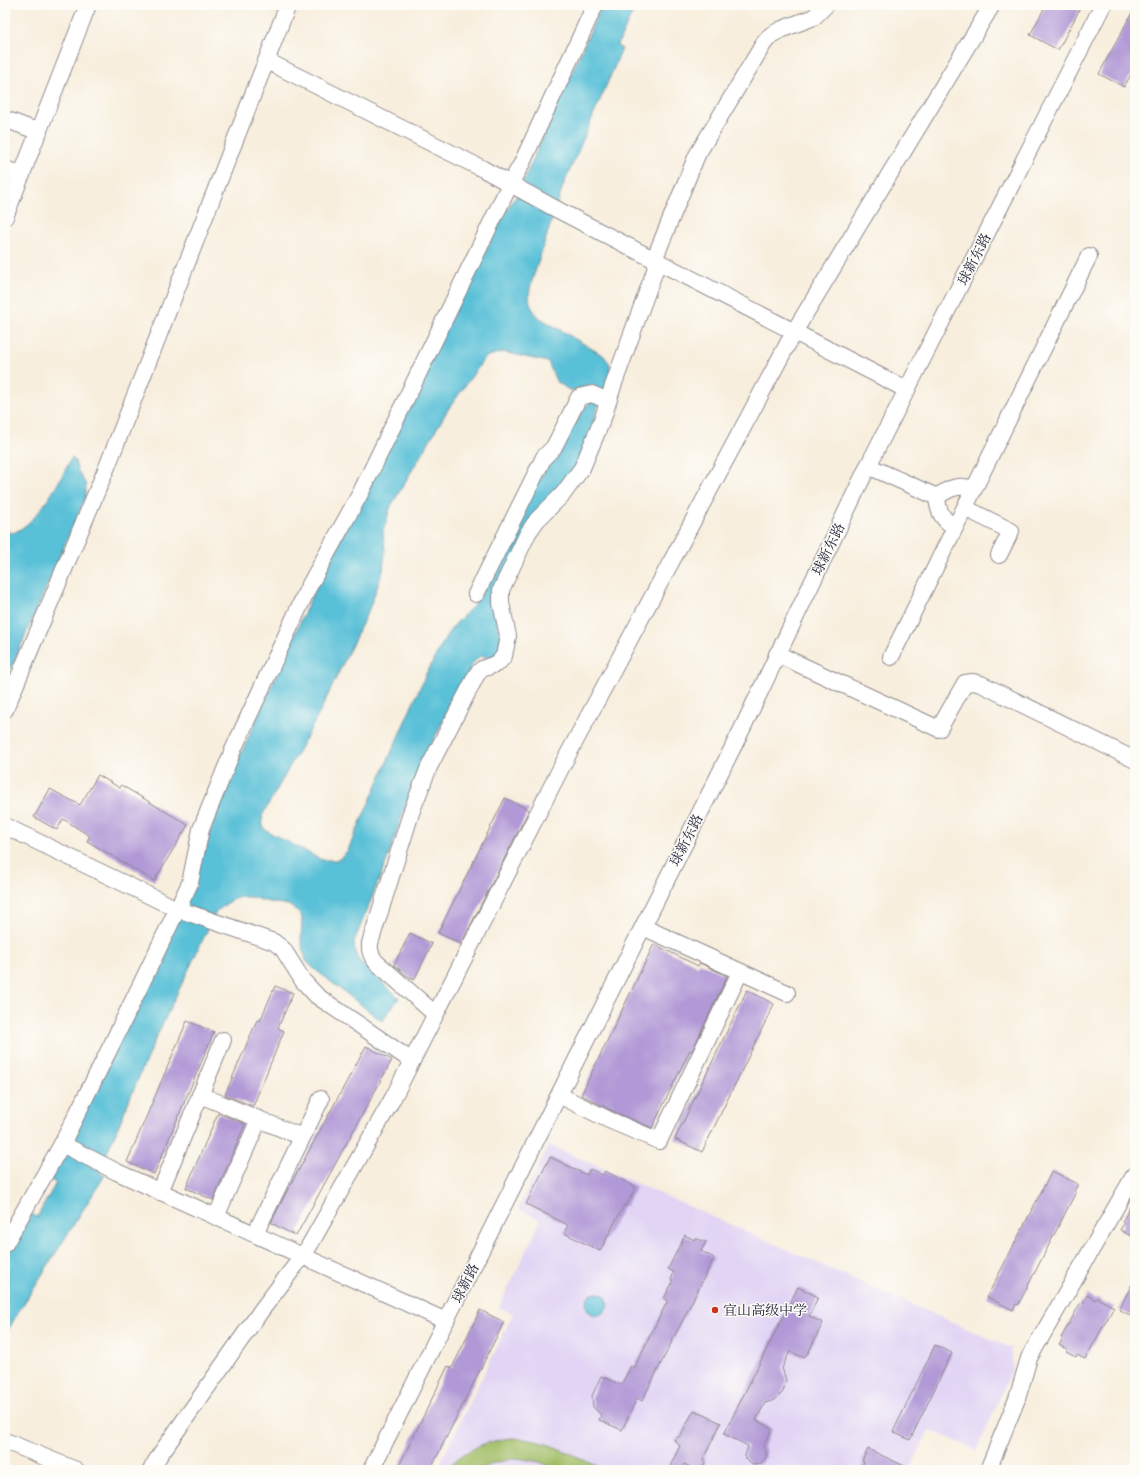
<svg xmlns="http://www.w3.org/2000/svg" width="1140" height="1475" font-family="'EB Garamond','Noto Serif SC',serif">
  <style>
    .built { fill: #e1d4f4 }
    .green { fill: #a1be66; stroke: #627050 }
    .water { fill: #59c0d7; stroke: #3e7189; fill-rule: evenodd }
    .building { fill: #b198d6 }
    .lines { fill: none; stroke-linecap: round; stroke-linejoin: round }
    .minor-casing { stroke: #8d888c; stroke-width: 18 }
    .minor { stroke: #fff; stroke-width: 16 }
    .poi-dot { fill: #c8321e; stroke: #fdfcf7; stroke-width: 1.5 }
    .labels { text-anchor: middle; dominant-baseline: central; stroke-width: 3; stroke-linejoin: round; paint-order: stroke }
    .street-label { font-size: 14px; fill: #22223b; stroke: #fdfcf7 }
    .poi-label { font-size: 14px; fill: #22223b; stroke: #fdfcf7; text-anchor: start }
  </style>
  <rect width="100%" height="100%" fill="#fdfcf7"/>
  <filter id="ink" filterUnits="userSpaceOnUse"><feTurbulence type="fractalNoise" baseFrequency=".025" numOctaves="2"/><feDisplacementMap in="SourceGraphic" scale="8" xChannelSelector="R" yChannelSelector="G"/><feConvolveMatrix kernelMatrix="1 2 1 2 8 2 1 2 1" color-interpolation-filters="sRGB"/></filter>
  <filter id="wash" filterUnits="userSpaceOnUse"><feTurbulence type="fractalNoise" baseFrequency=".012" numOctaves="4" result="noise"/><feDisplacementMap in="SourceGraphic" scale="16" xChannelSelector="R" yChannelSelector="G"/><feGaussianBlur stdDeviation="0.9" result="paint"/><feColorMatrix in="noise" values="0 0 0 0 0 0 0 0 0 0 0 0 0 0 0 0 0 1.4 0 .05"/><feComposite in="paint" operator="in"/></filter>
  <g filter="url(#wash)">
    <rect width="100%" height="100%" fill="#f8eedd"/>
    <path class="built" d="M549,1145L1011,1348L1013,1367L977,1450L929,1430L910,1470H437L513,1314L499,1307L541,1220L518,1209Z"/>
    <path class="green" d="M511,1438C547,1439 573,1455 605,1470H558L540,1462L517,1458L494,1463L479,1470H446C463,1450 486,1441 511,1438Z"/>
    <g class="water">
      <path d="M602,5H636L617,46L622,49L563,186L532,281C527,298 528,306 540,318L604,356L610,364V374L598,406L583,456L493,601C493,616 505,636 500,650C499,653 496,656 494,658L480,656L473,663L417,772L387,860L354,942L355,952L359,961L399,998L382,1021L313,968L306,961L301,940L302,919L301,915L289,905L269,902L250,897H240L231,900L216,912L152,1046L99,1172L105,1175L16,1316L5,1336V1258L31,1214L37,1217L56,1183L49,1179L206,847L219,803L322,573L505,212L517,195ZM503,352L548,362L556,381L569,390H574L589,385L597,387L590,403L584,408L536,485L482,594L473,606L458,621L448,633L426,674L348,850L341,858L337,860H322L265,830L263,826L262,816L318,716L369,609L383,571L385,550L383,531L391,506L447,411L484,359L488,356Z"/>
      <path d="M72,457L75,461L77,469L86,485L85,498L5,682V531L13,533C38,523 60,481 72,457Z"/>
      <circle cx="597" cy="1304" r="11"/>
    </g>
    <g id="blocks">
      <g class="building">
        <path d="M1046,5H1082L1058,50L1030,35Z"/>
        <path d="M1135,7V67L1124,87L1099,74Z"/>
        <path d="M98,775L120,788L121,785L188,825L154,881L87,841L90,836L63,819L57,830L34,817L50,789L80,805Z"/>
        <path d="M505,798L529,810L461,944L438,933Z"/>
        <path d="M410,933L432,944L414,980L406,975L394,965Z"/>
        <path d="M654,944L698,966L700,963L727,976L692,1051L690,1050L652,1128L613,1111L581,1095Z"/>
        <path d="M275,986L293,993L278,1028L284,1031L253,1106L225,1095L257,1020L260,1021Z"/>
        <path d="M747,990L774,1004L702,1152L675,1139Z"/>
        <path d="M187,1021L214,1032L154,1174L127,1162Z"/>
        <path d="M366,1046L392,1060L296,1236L271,1223L286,1193Z"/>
        <path d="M218,1113L245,1124L213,1200L186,1188Z"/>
        <path d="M550,1157L587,1175L590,1169L603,1175L605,1171L636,1187L626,1206L624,1205L600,1251L564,1233L568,1225L526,1204Z"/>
        <path d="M1052,1171L1078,1184L1074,1191L1076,1192L1018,1305L1016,1304L1013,1310L987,1297Z"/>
        <path d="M1135,1198V1238L1120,1230L1124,1223L1122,1222Z"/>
        <path d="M685,1235L694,1240L695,1238L706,1242L701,1251L714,1258L642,1401L637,1398L622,1430L599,1420L601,1415L593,1407L592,1396L601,1376L621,1385L631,1366L634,1368L668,1300L664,1299L673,1281L671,1280L674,1272L668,1269Z"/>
        <path d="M1135,1278V1317L1119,1310Z"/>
        <path d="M798,1287L818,1297L809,1316L823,1323L808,1353L804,1357L800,1356L790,1351L782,1368L786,1380L783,1392L775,1400L765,1403L756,1420L772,1429L763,1447L766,1452V1457L760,1464L752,1465L746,1459L745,1455L748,1446L724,1434Z"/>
        <path d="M1087,1295L1095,1300L1097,1298L1114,1307L1085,1359L1077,1355L1076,1357L1066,1352L1068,1350L1059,1345L1063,1339L1061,1338L1081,1302L1083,1303Z"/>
        <path d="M480,1310L504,1322L430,1470H397L448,1366L452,1368Z"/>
        <path d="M935,1345L952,1353L910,1440L893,1432Z"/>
        <path d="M694,1410L721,1423L704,1457L705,1463L702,1468L696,1470L684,1464L681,1470H678L670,1466L680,1446L674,1440L681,1435Z"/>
        <path d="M868,1449L913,1470H860L864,1462L862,1461Z"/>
      </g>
    </g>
  </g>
  <g filter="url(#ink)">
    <use href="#blocks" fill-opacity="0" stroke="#8d888c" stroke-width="1"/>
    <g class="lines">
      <defs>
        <g id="minor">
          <path d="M267,61L483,169L558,210L907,390"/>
          <path d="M5,119L39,132"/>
          <path d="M5,169L22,175"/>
          <path d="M5,217L88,5"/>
          <path d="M654,260L697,155L764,43L771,35L780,30L814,17L826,5"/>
          <path d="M868,466L937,497"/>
          <path d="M937,497C949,488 959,484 973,489"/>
          <path d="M937,497C938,511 942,520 955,527"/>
          <path d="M965,508L1011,531L999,555"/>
          <path d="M476,594L544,457L554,447L579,397L592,394L608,401"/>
          <path d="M777,654L939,729L965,683L973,682L981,684L1135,760"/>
          <path d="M891,657L1089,256"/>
          <path d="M5,710L107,467L288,5"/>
          <path d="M5,826L177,909L274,942L283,949L303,981L317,996L412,1061"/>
          <path d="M643,927L787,993"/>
          <path d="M435,1014L376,962C371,956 369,951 370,943L412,810L429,767L477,674L482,669L498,663L504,656L508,636L501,603V590L528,533L537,520L563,494L582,468L603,418L613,386L658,262"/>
          <path d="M200,1095L302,1137"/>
          <path d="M559,1095L609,1120L659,1141L740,972"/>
          <path d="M62,1144L117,1172L446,1321"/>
          <path d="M160,1192L223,1040"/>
          <path d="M216,1217L259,1119"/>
          <path d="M255,1234L321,1099"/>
          <path d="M5,1244L62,1144L112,1044L190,883L201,829L233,750L308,588L361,492L510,184L521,165L595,5"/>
          <path d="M5,1441L76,1470"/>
          <path d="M151,1470L159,1456L263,1308L295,1266L308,1248L393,1098L564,762L794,332L992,5"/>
          <path d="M371,1470L742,729L868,466L1103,5"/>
          <path d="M988,1470L1017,1399L1029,1358L1135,1174"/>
        </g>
      </defs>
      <use href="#minor" class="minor-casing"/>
      <use href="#minor" class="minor"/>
    </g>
  </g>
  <circle class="poi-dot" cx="715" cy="1310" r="4"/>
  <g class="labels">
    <g class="street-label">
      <text transform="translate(974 259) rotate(-63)">球新东路</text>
      <text transform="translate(828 549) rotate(-64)">球新东路</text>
      <text transform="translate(686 840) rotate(-63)">球新东路</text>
      <text transform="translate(465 1283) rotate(-63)">球新路</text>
    </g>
    <g class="poi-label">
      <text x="723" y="1310">宜山高级中学</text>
    </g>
  </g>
  <rect width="1140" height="1475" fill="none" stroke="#fdfcf7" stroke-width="20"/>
</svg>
